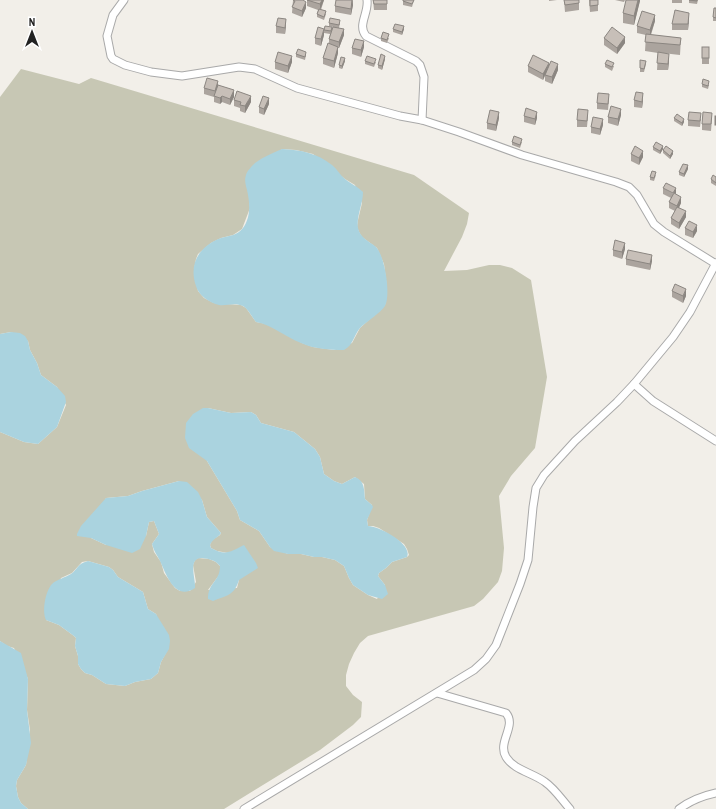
<svg xmlns="http://www.w3.org/2000/svg" width="716" height="809" font-family="'Archivo Narrow',sans-serif">
  <style>
    .construction { fill: #c7c7b4; fill-rule: evenodd }
    .water { fill: #aad3df }
    .lines { fill: none; stroke-linecap: round; stroke-linejoin: round }
    .minor-casing { stroke: #a9a9a9; stroke-width: 9 }
    .minor { stroke: #fff; stroke-width: 7 }
    .wall { fill: #aba49e }
    .shaded-wall { fill: #8b8681 }
    .building { fill: #c7bfb8; stroke: #8b8681 }
  </style>
  <rect width="100%" height="100%" fill="#f2efe9"/>
  <path class="construction" d="M21,69L79,84L91,78L414,175L469,213L467,224L462,237L444,271L467,270L489,265H500L512,268L531,280L547,377L535,448L511,476L499,496L504,548L502,571L498,582L483,599L474,606L368,636L360,643L354,653L349,664L346,675V686L353,695L362,702L361,717L353,725L320,750L224,809H28L21,803L18,797L16,786L17,780L26,765L30,730L27,710L28,679L14,648L7,646L0,641V432L24,442L38,444L57,427L66,405L57,387L41,375L37,363L30,350L28,341L11,332L0,334V97ZM282,149L296,150L313,154L345,179L355,185L362,203L358,220L357,227L359,232L362,237L377,248L384,264L387,288L385,305L360,328L352,343L334,350L313,347L302,343L267,324L256,322L246,308L241,305L214,303L204,298L198,291L194,270L196,259L198,254L211,243L221,238L233,235L242,229L250,208L249,198ZM203,408H208L231,413L251,412L256,415L261,423L294,432L315,449L320,457L324,474L334,481L342,484L355,477L364,484L365,499L372,505L367,520L368,526H373L379,528L404,544L407,549L409,555L407,557L392,562L386,568L379,573L378,576L385,585L377,599L368,595L353,585L349,578L344,566L335,560L322,557H314L301,554H288L270,547L259,531L240,520L237,511L207,461ZM179,481L202,500L207,517L221,533L220,535L212,540L210,545L211,548L217,551L228,553L239,580L237,588L208,590L220,574V566L216,562L209,559L198,558L195,560L193,565L196,582L190,591H180L175,588L164,573L161,562L154,552L152,544L159,534L154,521L149,522L146,536L106,545L91,538L106,498L128,496L142,491ZM88,561L109,567L113,570L118,577L143,592L148,609L156,614L168,649L161,662L158,673L151,679L135,682L125,686L106,684L92,675L85,673L81,669L78,664V656L75,646L76,638L74,636L59,625L46,620L61,578L72,573L82,562Z"/>
  <g class="water">
    <path d="M282,149C301,150 317,153 332,165C337,169 340,175 345,179C351,184 357,186 363,192C363,204 356,217 358,228C360,238 369,241 376,247C385,256 391,295 385,306C380,313 368,321 362,326C354,333 354,345 344,350C330,350 314,349 301,343C285,337 273,325 256,322C252,317 248,309 243,306C235,302 227,306 219,305C210,303 198,295 196,286C188,263 200,246 221,238C229,236 238,235 243,228C251,217 250,203 247,190C246,186 244,180 246,175C247,171 252,166 255,163C263,157 273,153 282,149Z"/>
    <path d="M11,332L20,333L25,336L28,341L30,350L37,363L41,375L57,387L65,396L66,402L57,427L38,444L24,442L0,432V334Z"/>
    <path d="M203,408H208L231,413L251,412L256,415L261,423L294,432L315,449L320,457L324,474L334,481L342,484L355,477C365,481 364,490 365,499L372,505L373,507L367,520L368,526C379,526 413,544 407,557L392,562L386,568L379,573L378,576L385,585L388,594L382,599L368,595L353,585L349,578L344,566L335,560L322,557H314L301,554H288L274,551L270,547L259,531L240,520L237,511L207,461L189,448L185,438L186,423L193,414Z"/>
    <path d="M179,481L187,482L198,492L202,500L207,517L221,533C218,538 213,538 210,545L211,548C226,556 230,552 244,545L256,563L258,568L239,580C234,596 227,595 213,601L208,599C208,582 220,582 220,566C215,560 210,559 202,558C187,558 196,579 195,588C176,601 167,577 161,563C158,556 154,552 152,544L159,534L154,521L149,522L146,536L140,549L132,553L106,545L91,538L77,536V534L81,526L106,498L128,496L142,491Z"/>
    <path d="M88,561L109,567L113,570L118,577L143,592L148,609L156,614L169,635L170,641L169,649L161,662L158,673L151,679L135,682L125,686L106,684L92,675L85,673L81,669L78,664V656L75,646L76,638L74,636L59,625L46,620C42,611 45,592 52,584C57,579 65,578 71,574C78,569 77,564 88,561Z"/>
    <path d="M0,641L21,653L28,679L27,710L31,743L26,765L17,780L16,786L18,797L21,803L28,809H0Z"/>
  </g>
  <g class="lines">
    <defs>
      <g id="minor">
        <path d="M124,0L113,15L107,36L111,56L113,59L125,65L151,72L182,76L239,67L255,69L297,88L400,116L422,120L459,132L522,155L616,182L629,187L637,195L654,224L664,232L716,264"/>
        <path d="M367,0C369,13 357,25 366,36L416,61L420,65L424,77L422,120"/>
        <path d="M634,384L653,401L716,441"/>
        <path d="M437,693L506,713C517,726 497,742 506,757C514,770 533,773 545,782C555,789 562,800 570,809"/>
        <path d="M244,809L474,670L486,659L496,645L520,584L528,560L533,507L536,488L544,475L575,441L617,402L634,384L673,337L690,312L716,263"/>
        <path d="M679,809C690,801 702,796 716,793"/>
      </g>
    </defs>
    <use href="#minor" class="minor-casing"/>
    <use href="#minor" class="minor"/>
  </g>
  <g class="wall">
    <path d="M293,0L306,8L302,17L292,13Z"/>
    <path d="M307,0H324L321,10L326,14L324,20L317,17V14L318,10L307,6Z"/>
    <path d="M353,0V5L351,15L335,12V6Z"/>
    <path d="M373,0H387V10H374Z"/>
    <path d="M414,0L412,7L403,5V1Z"/>
    <path d="M549,0H557L549,1Z"/>
    <path d="M564,0H579V10L565,12Z"/>
    <path d="M589,0H598V11L590,12Z"/>
    <path d="M615,0H625L624,2Z"/>
    <path d="M640,0L634,25L623,23V13Z"/>
    <rect x="672" y="0" width="10" height="3"/>
    <path d="M689,0H698L697,4L689,3Z"/>
    <path d="M716,8V21H713V17Z"/>
    <path d="M689,19L688,30H672V24Z"/>
    <path d="M655,21L651,35L681,38L680,55L662,53L669,61L668,70H657L658,53L645,51L646,35L637,33V26Z"/>
    <path d="M329,23H340L339,28L344,35L339,48H338V53L334,68L323,64V58L329,44V39L330,34L324,33V30L332,29L333,27L329,26Z"/>
    <path d="M286,25L285,34L276,33V26Z"/>
    <path d="M393,29H404L402,35L393,32Z"/>
    <path d="M324,35L321,46L315,44V38Z"/>
    <path d="M381,38H389L387,43L381,41Z"/>
    <path d="M604,38L625,43L617,54L604,45Z"/>
    <path d="M364,47L361,57L352,54V48Z"/>
    <path d="M709,47V64H702V58Z"/>
    <path d="M296,54L306,55L305,60L296,57Z"/>
    <path d="M385,59L382,70L378,68V65Z"/>
    <path d="M640,60L646,64L644,72H640Z"/>
    <path d="M345,61L342,69L339,68V65Z"/>
    <path d="M365,61L376,62L374,67L365,64Z"/>
    <path d="M275,62H292L288,73L275,69Z"/>
    <path d="M605,64L614,66L612,71L605,67Z"/>
    <path d="M528,66L549,67L558,70L552,84L545,81V76L543,80L528,72Z"/>
    <path d="M702,84L709,85L708,89L702,87Z"/>
    <path d="M218,85L234,97L230,105L222,102L220,104L214,102V97L204,94V88Z"/>
    <path d="M234,100L251,102L245,113L240,111V108L234,106Z"/>
    <path d="M609,100L608,110L597,109V103Z"/>
    <path d="M634,100H643L642,108L634,107Z"/>
    <path d="M269,104L264,115L259,113V107Z"/>
    <path d="M621,115L618,126L608,123V117Z"/>
    <path d="M524,116L537,118L535,125L524,122Z"/>
    <path d="M588,116L587,127H577V120Z"/>
    <path d="M499,118L496,131L487,129V123Z"/>
    <path d="M674,118L684,122L682,126L674,121Z"/>
    <path d="M701,119L700,127L688,126V120Z"/>
    <path d="M712,119L711,131L702,130V124Z"/>
    <path d="M603,125L600,135L591,133V127Z"/>
    <path d="M512,142H522L520,148L512,145Z"/>
    <path d="M653,147L663,149L660,154L653,150Z"/>
    <path d="M663,150L673,154L670,159L663,153Z"/>
    <path d="M631,154L643,157L639,165L631,161Z"/>
    <path d="M688,169L684,177L679,175V172Z"/>
    <path d="M656,175L654,181L650,180V177Z"/>
    <path d="M716,177V186L711,183V179Z"/>
    <path d="M663,188L676,195L681,203L679,207L686,217L679,229L671,224V218L675,211L669,208V202L671,198L663,194Z"/>
    <path d="M685,228L697,231L693,238L685,235Z"/>
    <path d="M625,249L622,259L613,256V250Z"/>
    <path d="M626,259L652,261L650,270L626,265Z"/>
    <path d="M672,291L686,296L683,303L672,297Z"/>
  </g>
  <g class="shaded-wall">
    <path d="M322,0H324L320,10V4Z"/>
    <path d="M352,0L353,5L351,15V9Z"/>
    <path d="M638,0H640V1L634,25V16Z"/>
    <path d="M306,2V8L302,17V11Z"/>
    <path d="M689,13V19L688,30V24Z"/>
    <path d="M655,15V21L650,36V30Z"/>
    <path d="M286,19V25L285,34V28Z"/>
    <path d="M404,26V29L402,35V32Z"/>
    <path d="M324,29V35L321,46V39Z"/>
    <path d="M344,29V35L339,48V42Z"/>
    <path d="M625,37V43L617,54V48Z"/>
    <path d="M364,41V47L361,57V50Z"/>
    <path d="M338,47V53L334,68V61Z"/>
    <path d="M669,54V61L668,70V64Z"/>
    <path d="M292,56V62L288,73V66Z"/>
    <path d="M385,56V59L382,70V66Z"/>
    <path d="M345,58V61L342,69V66Z"/>
    <path d="M549,63V69L545,75L543,80V74Z"/>
    <path d="M558,64V70L552,84V77Z"/>
    <path d="M218,81V88L215,96V91Z"/>
    <path d="M234,90V97L230,105V99Z"/>
    <path d="M643,93V100L642,108V102Z"/>
    <path d="M222,96V102L220,104V98Z"/>
    <path d="M251,96V102L245,113V106Z"/>
    <path d="M269,98V104L264,115V109Z"/>
    <path d="M621,109V115L618,126V119Z"/>
    <path d="M499,112V118L496,131V125Z"/>
    <path d="M537,112V118L535,125V119Z"/>
    <path d="M603,119V125L600,135V129Z"/>
    <path d="M684,119V122L682,126V123Z"/>
    <path d="M663,146V149L660,154V151Z"/>
    <path d="M643,151V157L639,165V158Z"/>
    <path d="M673,151V154L670,159V156Z"/>
    <path d="M688,165V169L684,177V174Z"/>
    <path d="M676,188V194L673,193Z"/>
    <path d="M681,197V203L677,212V206Z"/>
    <path d="M686,211V217L679,229V223Z"/>
    <path d="M697,225V231L693,238V232Z"/>
    <path d="M625,243V249L622,259V252Z"/>
    <path d="M652,255V261L650,270V264Z"/>
    <path d="M686,289V296L683,303V296Z"/>
  </g>
  <g class="building">
    <path d="M293,0H303L306,2L302,11L292,7L295,1Z"/>
    <path d="M307,0H322L320,4Z"/>
    <path d="M336,0H352L351,9L335,6Z"/>
    <path d="M373,0H387V4H374Z"/>
    <path d="M403,0H414L412,4L403,1Z"/>
    <path d="M564,0H579V3L565,5Z"/>
    <path d="M590,0H598V5L590,6Z"/>
    <path d="M626,0H638L634,16L623,13Z"/>
    <path d="M689,0H697V1Z"/>
    <path d="M714,8H716V18L713,17Z"/>
    <path d="M319,9L326,11L324,17L317,14Z"/>
    <path d="M675,10L689,13L688,24H672Z"/>
    <path d="M642,11L655,15L650,30L637,26Z"/>
    <path d="M278,18L286,19L285,28L276,26Z"/>
    <path d="M330,18L340,20L339,25L329,23Z"/>
    <path d="M395,24L404,26L402,32L393,29Z"/>
    <path d="M325,26L332,27L331,31L324,30Z"/>
    <path d="M318,27L324,29L321,39L315,38Z"/>
    <path d="M333,27L344,29L339,42L329,39Z"/>
    <path d="M612,27L625,37L617,48L604,38Z"/>
    <path d="M383,32L389,34L387,40L381,38Z"/>
    <path d="M646,34L681,38L680,45L645,42Z"/>
    <path d="M355,39L364,41L361,50L352,48Z"/>
    <path d="M328,43L338,47L334,61L323,58Z"/>
    <rect x="702" y="47" width="7" height="11"/>
    <path d="M298,49L306,52L305,57L296,54Z"/>
    <path d="M278,52L292,56L288,66L275,62Z"/>
    <path d="M658,52L669,54L668,64L657,63Z"/>
    <path d="M381,54L385,56L382,66L378,65Z"/>
    <path d="M533,55L549,63L543,74L528,66Z"/>
    <path d="M367,56L376,59L374,64L365,61Z"/>
    <path d="M341,57L345,58L342,66L339,65Z"/>
    <path d="M607,60L614,63L612,67L605,64Z"/>
    <path d="M640,60L646,61L644,69L640,68Z"/>
    <path d="M551,61L558,64L552,77L545,75Z"/>
    <path d="M207,78L218,81L215,91L204,88Z"/>
    <path d="M703,79L709,81L708,86L702,84Z"/>
    <path d="M218,85L234,90L230,99L222,96L220,98L214,96Z"/>
    <path d="M237,91L251,96L245,106L240,105L241,102L234,100Z"/>
    <path d="M636,92L643,93L642,102L634,100Z"/>
    <path d="M598,93L609,94L608,104L597,103Z"/>
    <path d="M263,96L269,98L264,109L259,107Z"/>
    <path d="M611,106L621,109L618,119L608,117Z"/>
    <path d="M526,108L537,112L535,119L524,116Z"/>
    <path d="M578,109L588,110L587,121L577,120Z"/>
    <path d="M490,110L499,112L496,125L487,123Z"/>
    <path d="M689,112L701,113L700,121L688,120Z"/>
    <path d="M703,112L712,113L711,124H702Z"/>
    <path d="M677,114L684,119L682,123L674,118Z"/>
    <rect x="715" y="116" width="1" height="9"/>
    <path d="M593,117L603,119L600,129L591,127Z"/>
    <path d="M514,136L522,139L520,145L512,142Z"/>
    <path d="M656,142L663,146L660,151L653,147Z"/>
    <path d="M635,146L643,151L639,158L631,154Z"/>
    <path d="M666,146L673,151L670,156L663,150Z"/>
    <path d="M683,164L688,165L684,174L679,172Z"/>
    <path d="M652,171L656,172L654,178L650,177Z"/>
    <path d="M713,175L716,177V183L711,179Z"/>
    <path d="M666,183L676,188L673,193L663,188Z"/>
    <path d="M674,193L681,197L677,206L669,202Z"/>
    <path d="M677,207L686,211L679,223L671,218Z"/>
    <path d="M689,221L697,225L693,232L685,228Z"/>
    <path d="M615,240L625,243L622,252L613,250Z"/>
    <path d="M628,250L652,255L650,264L626,259Z"/>
    <path d="M675,284L686,289L683,296L672,291Z"/>
  </g>
  <g transform="translate(32 32)" stroke="#ffffff" stroke-width="3" paint-order="stroke">
  <path d="M0-3L7 15L0 10L-7 15Z" fill="#222222"/>
  <text y="-6" font-size="11" font-weight="bold" text-anchor="middle" fill="#222222">N</text>
  </g>
</svg>
